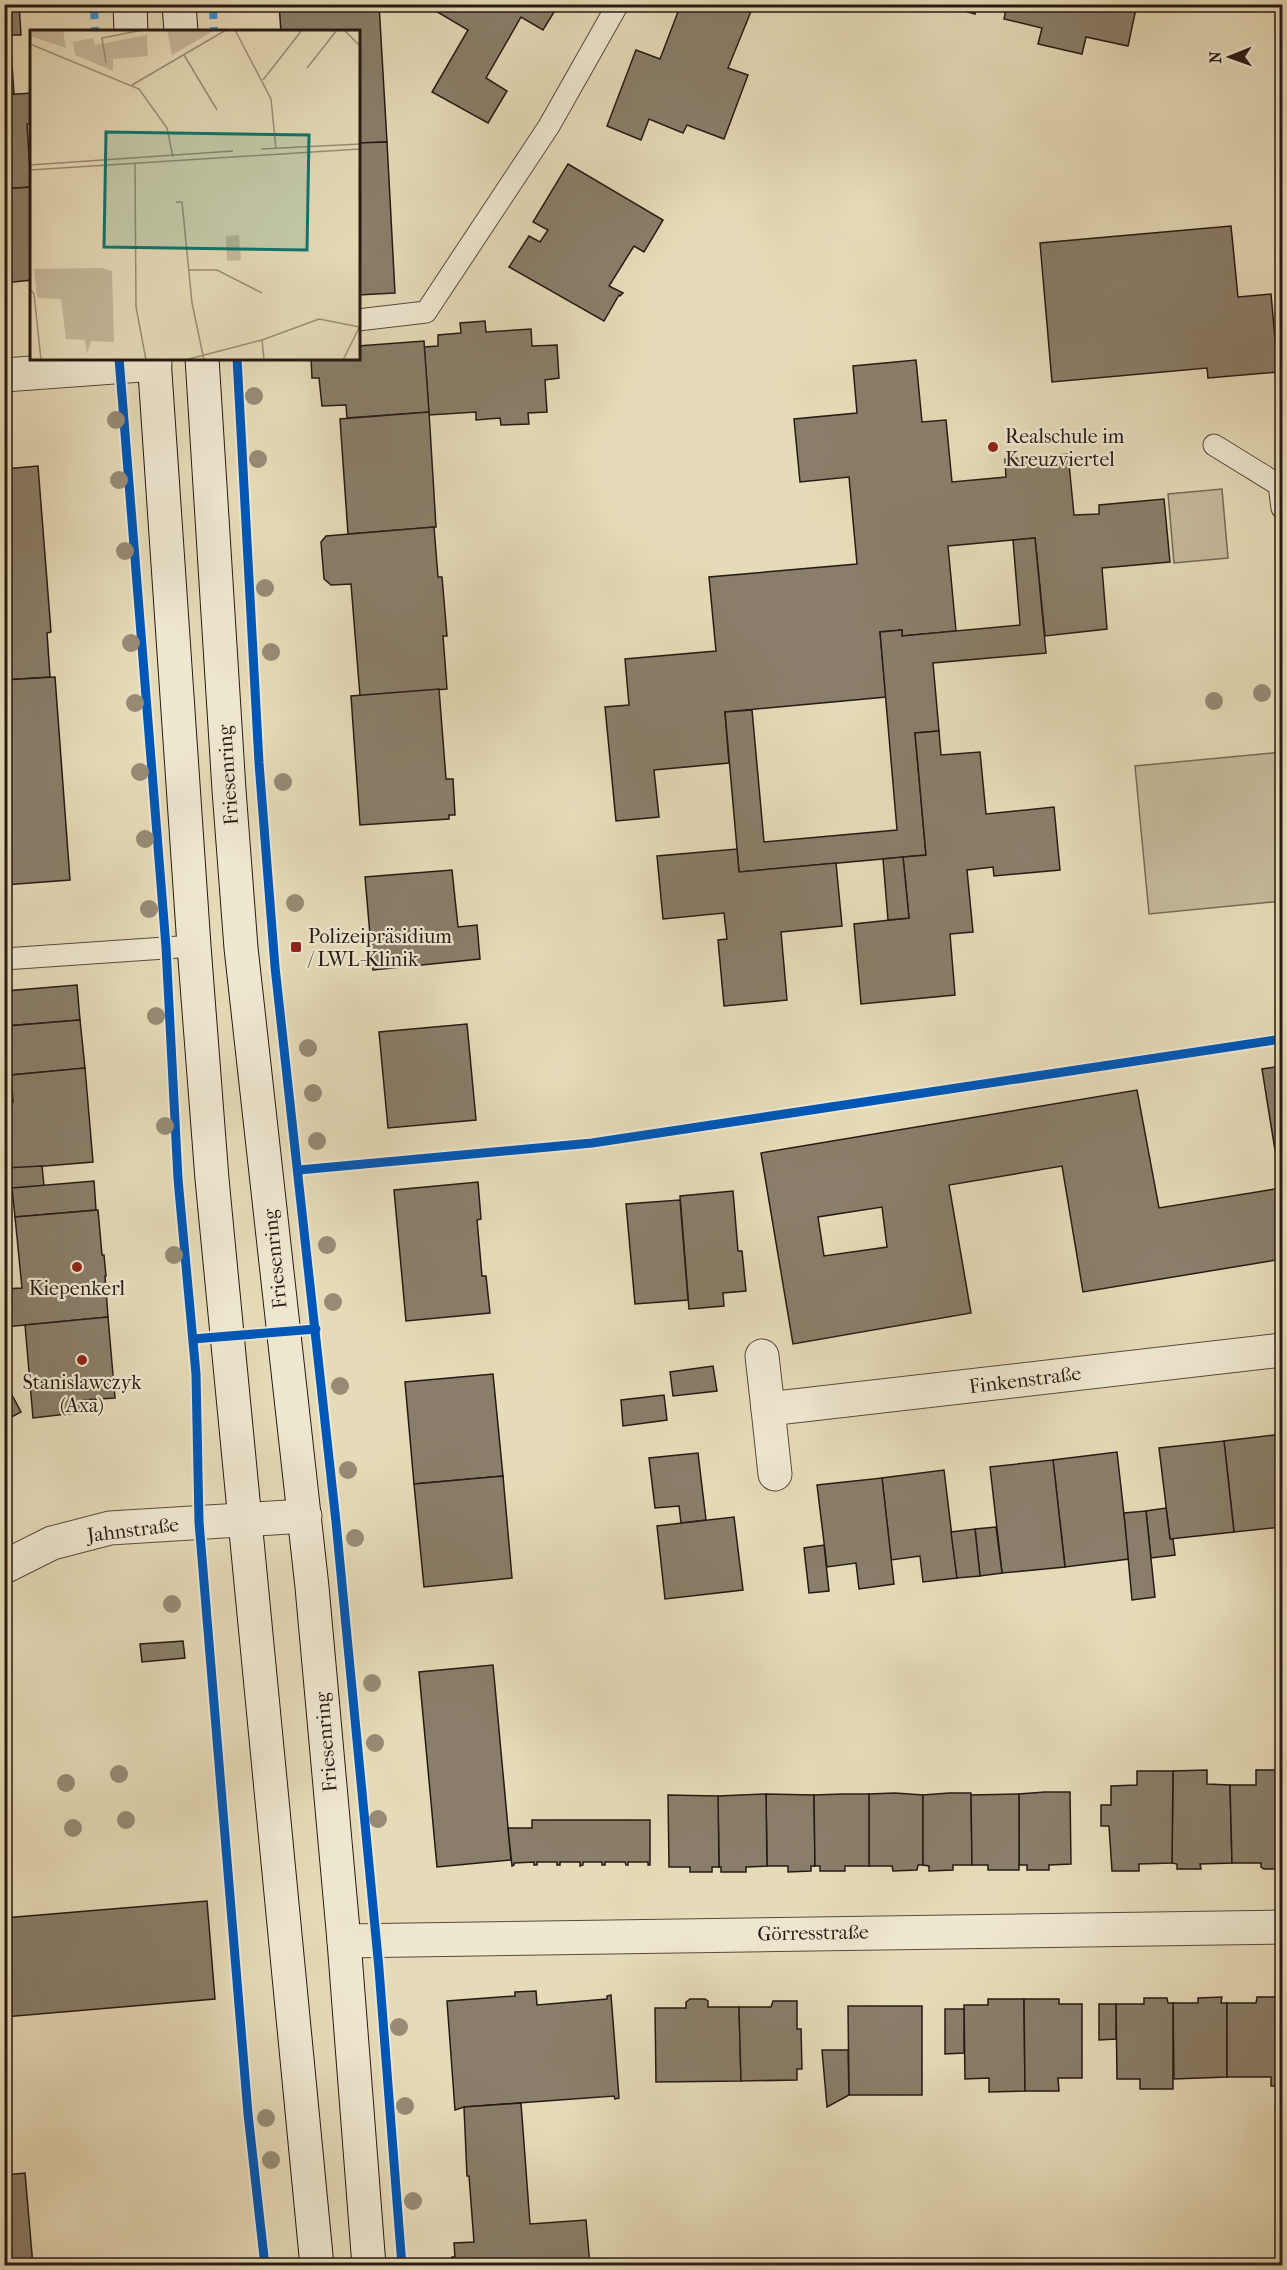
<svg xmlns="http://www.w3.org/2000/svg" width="1287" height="2270" font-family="'IM FELL French Canon',serif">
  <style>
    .green { fill: #c6ba9c; stroke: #766a58; stroke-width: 1.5 }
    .building { fill: #8a7e6a; stroke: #271a15; stroke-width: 1.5; fill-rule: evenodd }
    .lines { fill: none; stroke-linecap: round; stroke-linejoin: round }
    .service-casing { stroke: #574a3e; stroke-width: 23 }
    .minor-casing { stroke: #574a3e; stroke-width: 35 }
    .secondary-casing { stroke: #271a15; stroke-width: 35 }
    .service { stroke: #efe8d1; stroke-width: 21 }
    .minor { stroke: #efe8d1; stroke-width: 33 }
    .secondary { stroke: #efe8d1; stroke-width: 33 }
    .quiet { stroke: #3b94d3; stroke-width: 8; stroke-dasharray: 15 8; stroke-linecap: butt }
    .cycleway-casing { stroke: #efe8d1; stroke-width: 13 }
    .cycleway { stroke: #0057b8; stroke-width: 9 }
    .tree { fill: #978b75 }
    .poi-dot { fill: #8f2418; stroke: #efe8d1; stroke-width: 2 }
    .labels { text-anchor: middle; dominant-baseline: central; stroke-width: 4.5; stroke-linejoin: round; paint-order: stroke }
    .poi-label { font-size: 20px; fill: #271a15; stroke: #efe8d1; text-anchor: start }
    .street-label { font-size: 20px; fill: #271a15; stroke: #efe8d1 }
    .inset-road { fill: none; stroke: #9a8e77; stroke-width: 1.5 }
    .view { fill: #0f766e; fill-opacity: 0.15; stroke: #0f766e; stroke-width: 3 }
    .inset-edge { fill: none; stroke: #271a15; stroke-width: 3 }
  </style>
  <rect width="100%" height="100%" fill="#e6dbb8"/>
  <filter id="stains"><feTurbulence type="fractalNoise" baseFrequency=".00333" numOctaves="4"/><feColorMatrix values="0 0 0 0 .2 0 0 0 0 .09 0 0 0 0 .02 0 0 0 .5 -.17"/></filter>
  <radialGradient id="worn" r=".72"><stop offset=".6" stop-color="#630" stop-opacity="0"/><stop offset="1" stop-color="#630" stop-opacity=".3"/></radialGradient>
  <g class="green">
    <path d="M1222,489L1228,558L1174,563L1168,494Z"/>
    <path d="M1282,752V901L1149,914L1135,766Z"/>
  </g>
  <g class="building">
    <path d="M4,4L19,5L21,35H10L14,94L4,95Z"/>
    <path d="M279,4H379L387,142L358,143V32H281Z"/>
    <path d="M431,4H559L543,30L521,17L486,78L507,91L488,123L432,92L468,30L429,7Z"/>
    <path d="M681,4H754L728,68L748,75L724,139L687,125L683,133L649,119L641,140L607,126L636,50L660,59Z"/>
    <path d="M951,4H977L975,14L950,7Z"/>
    <path d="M1007,4H1137L1128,46L1086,37L1082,54L1038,44L1042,28L1004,19Z"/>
    <path d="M32,93V123L27,124L31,187L4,189V95Z"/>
    <path d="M387,142L395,293L358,295V143Z"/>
    <path d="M568,164L663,220L644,252L634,246L609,286L623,293L620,296L619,295L604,321L509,267L529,236L540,242L548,230L533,222Z"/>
    <path d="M31,187L32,280L4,283V189Z"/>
    <path d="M1231,226L1238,297L1271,294L1278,372L1208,378L1207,368L1052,382L1040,243Z"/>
    <path d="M485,321L486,332L531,329L532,346L557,345L559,378L545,380L547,412L528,413L529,424L501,425L500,418L476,420V412L429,415L424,347L438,346V335L461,333L460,323Z"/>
    <path d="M424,341L429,412L347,418L346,405L322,406L319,378H312L311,358H358V346Z"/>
    <path d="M916,360L922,422L946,420L952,482L1006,477L1005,459L1068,454L1074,515L1099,514V505L1164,499L1170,562L1102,568L1107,629L1045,636L1035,538L948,546L956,631L902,636V630L880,632L886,697L725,712L729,763L654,770L659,817L616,821L605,707L629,705L625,659L716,651L709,577L857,564L849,477L800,482L794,419L857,413L853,366Z"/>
    <path d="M429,412L436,527L348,534L340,419Z"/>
    <path d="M38,466L51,632L47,633L50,677L4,680V469Z"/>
    <path d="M434,527L438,577H442L447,636H443L447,689L360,696L351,584L331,585L324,579L321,542L326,536Z"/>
    <path d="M1035,538L1046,653L933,663L939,731L915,733L926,855L739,872L725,712L752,710L764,842L897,830L880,632L902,630V636L1020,625L1013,540Z"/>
    <path d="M55,677L70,880L4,885V680Z"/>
    <path d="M439,689L446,779H453L455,815H449V819L360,825L351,696Z"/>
    <path d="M939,731L941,755L980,752L986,814L1054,807L1060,870L994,876L993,867L967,870L973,932L950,934L955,995L861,1004L854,924L909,918L903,857L926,855L915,733Z"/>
    <path d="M737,849L739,872L836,863L842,926L781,932L787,1000L724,1006L718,940L727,939L724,913L663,919L657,856Z"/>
    <path d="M903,857L909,918L888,920L883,859Z"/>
    <path d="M452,870L458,927L477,925L480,959L373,970L365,877Z"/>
    <path d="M77,985L80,1020L4,1026L5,991Z"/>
    <path d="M80,1020L85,1068L11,1075L7,1026Z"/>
    <path d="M467,1024L476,1120L388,1128L379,1032Z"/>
    <path d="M1282,1066V1259L1083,1292L1062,1166L949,1185L971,1313L793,1344L761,1153L1137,1090L1159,1208L1281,1188L1262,1069ZM882,1207L887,1247L824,1256L818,1217Z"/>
    <path d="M85,1068L93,1162L9,1169L4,1103L13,1102L11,1075Z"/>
    <path d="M42,1166L44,1186L4,1189V1168Z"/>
    <path d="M94,1181L96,1210L15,1217L12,1188Z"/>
    <path d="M478,1182L481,1219L477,1220L482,1276H486L490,1313L406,1321L394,1190Z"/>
    <path d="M733,1191L738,1251H742L746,1291L723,1293L724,1306L689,1309L680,1196Z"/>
    <path d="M680,1200L688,1300L635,1304L626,1204Z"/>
    <path d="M98,1210L102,1255H104L106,1276H105L108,1317L5,1327L4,1289L22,1288L15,1217Z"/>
    <path d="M108,1317L115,1398L83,1400L84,1412L33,1418L25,1325Z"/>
    <path d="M713,1366L717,1391L673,1396L670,1372Z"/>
    <path d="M493,1374L503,1476L414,1484L405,1382Z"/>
    <path d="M4,1380L21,1412L4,1421Z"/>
    <path d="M664,1395L667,1420L623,1426L621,1400Z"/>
    <path d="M1282,1434V1527L1234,1532L1224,1441Z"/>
    <path d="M1224,1441L1234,1532L1170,1539L1159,1448Z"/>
    <path d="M1117,1452L1129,1559L1065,1567L1053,1460Z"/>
    <path d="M698,1453L706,1520L681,1523L679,1506L655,1508L649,1458Z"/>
    <path d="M1053,1460L1065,1567L1002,1573L990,1467Z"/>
    <path d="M944,1470L957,1578L923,1582L920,1556L891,1560L882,1478Z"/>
    <path d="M503,1476L512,1578L424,1587L414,1484Z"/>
    <path d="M882,1478L894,1584L859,1589L856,1563L827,1567L817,1485Z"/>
    <path d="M1166,1508L1170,1539H1173L1175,1555L1151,1558L1146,1511Z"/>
    <path d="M1146,1511L1155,1597L1132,1600L1124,1513Z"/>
    <path d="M734,1517L743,1590L665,1599L657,1526Z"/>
    <path d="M996,1527L1002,1573L980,1576L975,1529Z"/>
    <path d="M975,1529L980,1576L957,1578L951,1532Z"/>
    <path d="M824,1545L829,1591L809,1593L804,1548Z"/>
    <path d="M183,1641L185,1658L142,1662L140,1644Z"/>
    <path d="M493,1665L511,1860L437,1867L419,1672Z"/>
    <path d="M1207,1770V1784L1230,1785L1232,1863L1200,1864L1201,1869H1177V1864L1172,1863L1173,1771Z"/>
    <path d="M1256,1770H1282V1869H1264L1261,1867V1863H1232L1230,1785H1256Z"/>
    <path d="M1137,1771H1173L1172,1863L1139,1864V1871H1112L1109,1826H1101V1805H1111V1786L1137,1785Z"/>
    <path d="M1045,1792H1070L1071,1864L1049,1865V1870H1027V1865H1019V1794Z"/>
    <path d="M895,1793L923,1795V1865H918L917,1870L893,1871L892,1866H869V1794Z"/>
    <path d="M949,1793H971L972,1865H953V1870L929,1871V1866L923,1865V1795Z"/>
    <path d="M766,1794L814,1795L815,1866H811V1871L788,1872V1866H767Z"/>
    <path d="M766,1794L767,1866L746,1867V1872H721V1867H719L718,1796Z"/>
    <path d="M843,1794H869V1866H845V1871H820V1866H815L814,1795Z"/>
    <path d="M1019,1794V1870H988V1865H972L971,1795Z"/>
    <path d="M668,1795L718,1796L719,1867H712V1872H690V1867H669Z"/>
    <path d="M532,1820H650V1865H648V1862H628V1865H626L625,1862H605V1865H602V1862H583V1865L580,1866V1862H560V1865H557V1862H537V1865H534V1862L514,1863V1865L512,1866L508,1828H532Z"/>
    <path d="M207,1901L215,1999L4,2017V1918Z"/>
    <path d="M536,1991L537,2005L607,1999V1996L611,1995L619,2098L615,2099L614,2096L464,2107L455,2110L447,2001L515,1996V1992Z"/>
    <path d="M1222,1997L1221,2003H1227V2077L1174,2079L1173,2003H1198V1998Z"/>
    <path d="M1257,1997H1282V2086H1271V2077H1227V2003H1256Z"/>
    <path d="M1144,1998H1167L1168,2003H1173V2089H1140V2079H1117L1116,2004H1144Z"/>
    <path d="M690,1999H705L708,2001V2007H739L741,2081L656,2082L655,2008H686V2002Z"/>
    <path d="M988,1999H1024L1025,2091L989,2092V2078L965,2079L964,2005H988Z"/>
    <path d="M1024,1999H1059V2004H1082V2078H1058L1059,2091H1025Z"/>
    <path d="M773,2001H797V2029H801L802,2069H797V2080L741,2081L739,2007H771Z"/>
    <path d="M1099,2004H1116V2039L1099,2040Z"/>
    <path d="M848,2006H922V2095H849Z"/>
    <path d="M945,2009H964V2053L945,2054Z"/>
    <path d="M822,2050H848L849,2095L827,2107Z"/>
    <path d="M521,2103L530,2224L586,2220L590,2266H453L452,2257H455L454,2243L474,2242L469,2176H467L464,2107Z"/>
    <path d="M25,2173L33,2266H4V2175Z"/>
  </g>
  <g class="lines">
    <defs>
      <g id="service">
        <path d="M358,320L426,312L549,126L618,4"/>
        <path d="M1214,445L1279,485L1282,508"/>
        <path d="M4,959L194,946"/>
      </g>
      <g id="minor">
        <path d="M4,375L155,364"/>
        <path d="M762,1356L768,1409"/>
        <path d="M775,1474L768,1409L1282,1350"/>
        <path d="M4,1567L52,1543L110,1528L305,1516"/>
        <path d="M344,1941L1282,1927"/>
      </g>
      <g id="secondary">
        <path d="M130,4L131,32"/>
        <path d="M179,4L181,32"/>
        <path d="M154,358L194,946L212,1179L317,2266"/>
        <path d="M202,358L229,790L241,948L312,1587L344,1941L369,2266"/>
      </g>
    </defs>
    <use href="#service" class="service-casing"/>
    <use href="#minor" class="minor-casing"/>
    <use href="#secondary" class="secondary-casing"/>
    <use href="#service" class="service"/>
    <use href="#minor" class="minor"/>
    <use href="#secondary" class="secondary"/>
    <g class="quiet">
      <path d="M94,4L95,32"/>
      <path d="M213,4L214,32"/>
    </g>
    <defs>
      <g id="cycleway">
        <path d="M119,358L166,947L178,1179L196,1374L199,1522L248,2114L265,2266"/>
        <path d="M237,358L259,763L275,967L336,1522L379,1969L402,2266"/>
        <path d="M299,1170L592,1143L1282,1039"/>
        <path d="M193,1339L316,1329"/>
      </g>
    </defs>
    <use href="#cycleway" class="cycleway-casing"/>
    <use href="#cycleway" class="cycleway"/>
  </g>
  <g class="tree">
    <circle cx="254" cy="396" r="9"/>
    <circle cx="116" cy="420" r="9"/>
    <circle cx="258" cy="459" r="9"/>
    <circle cx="119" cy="480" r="9"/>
    <circle cx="125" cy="551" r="9"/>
    <circle cx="265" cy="588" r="9"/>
    <circle cx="131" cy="643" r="9"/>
    <circle cx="271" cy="652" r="9"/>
    <circle cx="1262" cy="693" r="9"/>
    <circle cx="1214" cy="701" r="9"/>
    <circle cx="135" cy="703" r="9"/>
    <circle cx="140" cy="772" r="9"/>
    <circle cx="283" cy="782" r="9"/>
    <circle cx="145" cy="839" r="9"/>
    <circle cx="295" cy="903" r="9"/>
    <circle cx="149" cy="909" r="9"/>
    <circle cx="156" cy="1016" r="9"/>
    <circle cx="308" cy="1048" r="9"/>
    <circle cx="313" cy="1093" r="9"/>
    <circle cx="165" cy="1126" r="9"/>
    <circle cx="317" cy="1141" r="9"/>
    <circle cx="327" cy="1245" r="9"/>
    <circle cx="174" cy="1255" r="9"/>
    <circle cx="333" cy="1302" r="9"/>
    <circle cx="340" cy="1386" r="9"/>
    <circle cx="348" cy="1470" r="9"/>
    <circle cx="355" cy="1538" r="9"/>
    <circle cx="172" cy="1604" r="9"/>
    <circle cx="372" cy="1683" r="9"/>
    <circle cx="375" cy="1743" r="9"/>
    <circle cx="119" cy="1774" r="9"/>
    <circle cx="66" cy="1783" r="9"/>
    <circle cx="378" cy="1819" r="9"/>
    <circle cx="126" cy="1820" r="9"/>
    <circle cx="73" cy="1828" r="9"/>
    <circle cx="399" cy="2027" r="9"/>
    <circle cx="405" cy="2106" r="9"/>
    <circle cx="266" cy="2118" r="9"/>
    <circle cx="271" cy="2160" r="9"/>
    <circle cx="413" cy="2201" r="9"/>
  </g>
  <g class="poi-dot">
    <circle cx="993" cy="447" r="6"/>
    <rect x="290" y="941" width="12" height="12" rx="3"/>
    <circle cx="77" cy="1267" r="6"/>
    <circle cx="82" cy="1360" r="6"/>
  </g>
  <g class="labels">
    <g class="poi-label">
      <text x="1005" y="436">Realschule im<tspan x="1005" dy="23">Kreuzviertel</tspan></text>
      <text x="308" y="936">Polizeipräsidium<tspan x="308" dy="23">/ LWL-Klinik</tspan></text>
      <text x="77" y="1288" text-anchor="middle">Kiepenkerl</text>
      <text x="82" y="1382" text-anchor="middle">Stanislawczyk<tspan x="82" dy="23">(Axa)</tspan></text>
    </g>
    <g class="street-label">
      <text transform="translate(228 775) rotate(-94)">Friesenring</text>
      <text transform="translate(275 1259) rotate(-96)">Friesenring</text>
      <text transform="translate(1025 1380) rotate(-7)">Finkenstraße</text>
      <text transform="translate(133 1530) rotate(-7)">Jahnstraße</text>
      <text transform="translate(326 1742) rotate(-95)">Friesenring</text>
      <text transform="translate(813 1933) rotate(-1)">Görresstraße</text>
    </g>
  </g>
  <g transform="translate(30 30)">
    <rect width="330" height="330" fill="#e6dbb8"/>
    <path d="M0,0H33L36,18L0,6ZM137,0H185L142,25ZM117,5L118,26L83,29V41L45,25L43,12L63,8L65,15ZM209,205L211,230L197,231L196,206ZM72,238L82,241L84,312L61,311L57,324L55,310L36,309L31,269L7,268L4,239Z" fill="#c6ba9c"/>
    <path class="inset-road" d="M205,0L241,69L246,119M314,0L330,16M0,14L109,59L137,98L143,127M154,25L187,80M76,33L72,8L113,0M277,38L307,0M233,50L272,0M102,55L196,0M231,119L330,114M105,133L106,277L116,330M0,135L203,121M0,140L330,119M146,172H152L162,273L174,330M159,240H187L232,263M0,259L4,264L11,330M232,310L234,330M155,330L232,310L289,289L330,297M313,330L330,296"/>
    <path class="view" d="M76,102L279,105L277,220L74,217Z"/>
    <rect width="330" height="330" class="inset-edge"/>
  </g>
  <rect width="1287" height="2270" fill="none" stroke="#e6dbb8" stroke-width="24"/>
  <rect x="6" y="6" width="1275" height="2258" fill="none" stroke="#271a15" stroke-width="3"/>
  <rect x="12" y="12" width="1263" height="2246" fill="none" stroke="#271a15" stroke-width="1.5"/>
  <g transform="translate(1230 57) rotate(269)" stroke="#efe8d1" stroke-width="4.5" paint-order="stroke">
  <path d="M0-4.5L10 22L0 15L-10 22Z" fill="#271a15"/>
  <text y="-9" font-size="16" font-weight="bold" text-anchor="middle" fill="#271a15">N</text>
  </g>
  <rect width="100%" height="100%" filter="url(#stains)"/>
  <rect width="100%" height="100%" fill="url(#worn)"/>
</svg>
